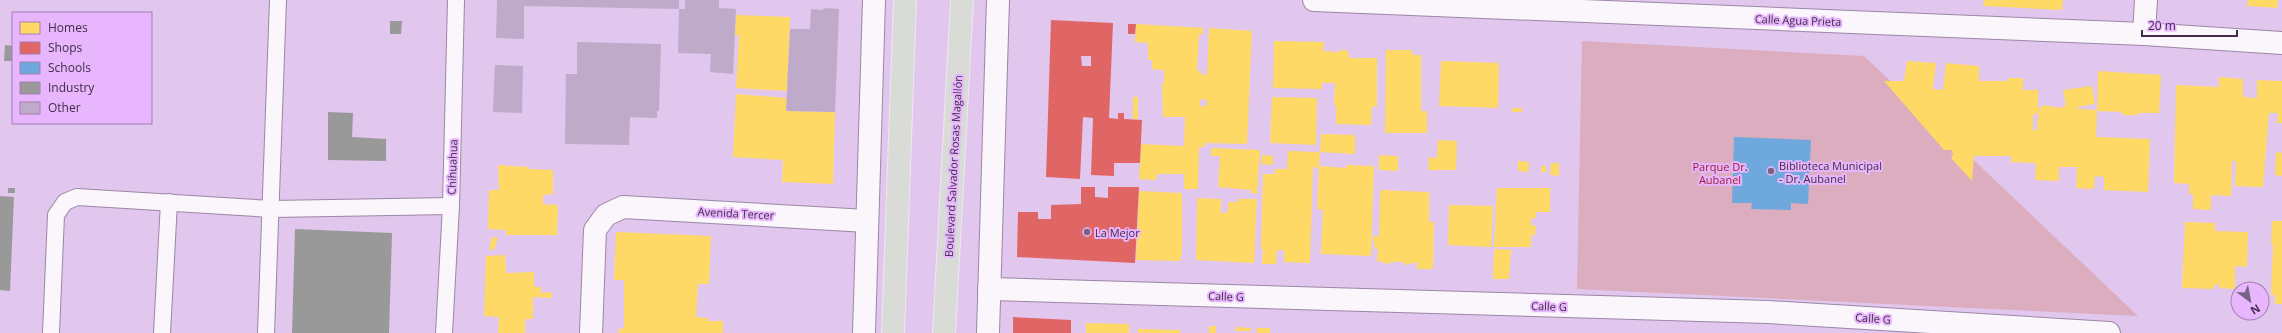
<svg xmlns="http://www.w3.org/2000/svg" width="2282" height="333" font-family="'Open Sans',sans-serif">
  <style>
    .green { fill: #dcacbf }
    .homes { fill: #ffd966; fill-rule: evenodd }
    .shops { fill: #e06666; fill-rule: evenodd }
    .schools { fill: #6fa8dc }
    .industry { fill: #999 }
    .building { fill: #bfaac9 }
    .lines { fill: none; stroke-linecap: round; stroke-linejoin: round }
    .service-casing { stroke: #9c87a6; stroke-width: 18 }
    .minor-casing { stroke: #9c87a6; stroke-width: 24 }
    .secondary-casing { stroke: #9c87a6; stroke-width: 24 }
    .trunk-casing { stroke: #f2e5f7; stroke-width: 24 }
    .service { stroke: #faf6fc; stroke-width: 16 }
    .minor { stroke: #faf6fc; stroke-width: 22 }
    .secondary { stroke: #faf6fc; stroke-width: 22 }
    .trunk { stroke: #d9dbd7; stroke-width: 22 }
    .poi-dot { fill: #796382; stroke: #e7b6fd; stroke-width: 1.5 }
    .labels { text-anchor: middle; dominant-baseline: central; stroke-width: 4; stroke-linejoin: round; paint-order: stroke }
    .street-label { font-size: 11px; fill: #412d49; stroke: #e7b6fd }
    .poi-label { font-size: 11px; fill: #412d49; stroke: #e7b6fd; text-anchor: start }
    .park-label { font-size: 11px; fill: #9b1e39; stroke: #e7b6fd }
  </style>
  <rect width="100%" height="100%" fill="#e1c6ed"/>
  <path class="green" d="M1582,41L1864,56L2138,316L1577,289Z"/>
  <g class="homes">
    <path d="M1984,0H2063L2062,10L1983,6Z"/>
    <path d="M2248,0H2278L2277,8L2247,6Z"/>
    <path d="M736,15L790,17L787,91L736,88L739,35H735Z"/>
    <path d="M1136,24L1203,28V34H1199L1197,71H1201V75L1207,74L1209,28L1252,31L1247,144L1205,143V147H1199L1198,189H1184V174H1157L1156,180L1139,179L1141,144L1184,146L1185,117H1163L1162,83H1164V70L1152,69V60H1148V43L1135,42ZM1200,99L1207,100L1206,106H1200Z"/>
    <path d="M1274,41L1324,42L1323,51L1339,52L1344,49L1349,53V58H1377V107L1372,106L1371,125L1336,124V106H1334L1335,83H1322V89L1273,88Z"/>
    <path d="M1386,50H1412V55H1421V111H1427V133H1385Z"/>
    <path d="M1441,61L1499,63L1498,108L1439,106Z"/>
    <path d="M1907,61L1936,63L1933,89L1943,90L1946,63L1979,66V81H2008V78H2023V90H2038V114H2033V130H2037L2039,107H2042L2043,105L2061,108L2066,105L2063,90L2092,86L2095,104L2077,107L2079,109L2097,110L2096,137L2150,139L2148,192L2104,190V177L2095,176L2094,189L2076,188L2077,167H2059V181L2035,180L2036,163L2011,162V156H1974L1972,181L1951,158L1953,155L1952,150H1944L1884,81H1904Z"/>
    <path d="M2098,71L2161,75L2159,113H2138V115H2122V112L2097,111Z"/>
    <path d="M2219,77L2243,79V97L2257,98V80L2282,81V123H2277L2278,113H2269L2263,187L2235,186L2236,161H2232L2231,196L2211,195V210L2193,209V194H2189V184L2174,183L2176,85L2219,87Z"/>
    <path d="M736,94L787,98L786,111L835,112L833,184L782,182L783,160L733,157Z"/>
    <rect x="1133" y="97" width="5" height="22"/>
    <path d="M1272,97L1317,98L1316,145L1270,143Z"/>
    <rect x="1512" y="108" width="10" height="4"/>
    <path d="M1321,134L1355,135V154L1320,152Z"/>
    <path d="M1438,140L1457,141L1456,170H1428L1429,157L1437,158Z"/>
    <path d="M1211,148L1260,150L1257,194L1251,193V190L1218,187L1220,156H1211Z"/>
    <path d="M1288,151L1320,152L1319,168L1313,167L1310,263L1284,262V250H1277L1276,264H1262L1263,249H1261L1263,174H1275V169H1287Z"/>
    <path d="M2276,152L2282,153V176L2275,175Z"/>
    <path d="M1262,155L1273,156V165L1261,164Z"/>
    <path d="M1379,155L1398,156V171L1379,170Z"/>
    <path d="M1518,161L1529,162L1528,172L1518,171Z"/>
    <path d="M1551,163H1559V176L1550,175Z"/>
    <path d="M498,165L529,167V169L553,170V194L543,195V204L558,205L557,235H506V230L488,229L489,190H499Z"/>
    <path d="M1346,165L1374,166L1371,256L1321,254L1323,210L1317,209L1319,166L1346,168Z"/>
    <rect x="1541" y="166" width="5" height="6"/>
    <path d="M1497,188H1550V212H1536V218H1531V225L1536,226L1535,236L1531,235V247H1494Z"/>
    <path d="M1380,190L1429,192V222H1434L1433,269H1417V262L1405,265L1404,262H1391L1390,264L1377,261L1378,249H1375L1373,236H1379Z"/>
    <path d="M1139,191L1182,193V255H1181L1180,261L1136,260Z"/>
    <path d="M1197,198L1221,199V213H1226L1228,210V202H1238V199H1257L1254,263L1196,260Z"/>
    <path d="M1449,205L1493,206L1491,247L1448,245Z"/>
    <path d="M2272,221H2282V304H2275V295H2271L2273,244H2271Z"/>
    <path d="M2185,222L2215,223V231L2248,232L2247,267L2235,266V289L2219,288V284L2214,285V289L2182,288Z"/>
    <path d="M616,232L711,236L709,284H698L696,317L708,318V321H723V333H619V328L624,329V280H614Z"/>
    <path d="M492,237L498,238L494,250L489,249Z"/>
    <path d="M1494,249L1511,250L1509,279H1493Z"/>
    <path d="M505,255L506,273L534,272V287H541V293L552,292V298L533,297V319H525V333H498L499,317L484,316L486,256Z"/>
    <path d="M1086,323L1129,324V333H1086Z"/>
    <rect x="1209" y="326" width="7" height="7"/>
    <path d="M1236,327L1251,328V331H1236Z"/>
    <rect x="1257" y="328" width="13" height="5"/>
    <path d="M1138,329L1180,330V333H1138Z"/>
  </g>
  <g class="shops">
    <path d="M1051,20L1113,23L1109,118L1118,119V113H1124V119L1142,120L1140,163H1114V176L1091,175L1093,118L1083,117L1080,179L1046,177ZM1081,56H1091V66H1082Z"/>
    <path d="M1128,24H1136L1135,34H1128Z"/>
    <path d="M1081,187H1095V197L1108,198V187H1139L1135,263L1017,257L1018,212H1038V219H1051V205L1081,204Z"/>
    <path d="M1013,317L1071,320V333H1013Z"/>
  </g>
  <path class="schools" d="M1734,137L1811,140L1808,204L1791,203V210L1751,209L1752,203H1732Z"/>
  <g class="industry">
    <path d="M390,21H402L401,34H390Z"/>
    <path d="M5,45L13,46V61H4Z"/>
    <path d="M328,112L353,113L352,137L386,139V161L328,160Z"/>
    <rect x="8" y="188" width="7" height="5"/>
    <path d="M0,196L14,197L10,291L0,290Z"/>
    <path d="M295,229L392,233L389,333H292Z"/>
  </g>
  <g class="building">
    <path d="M497,0H679V9L524,6V39L496,38Z"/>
    <path d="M685,0H719V8L736,9L733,74L710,72L711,54L678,53L679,9H685Z"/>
    <path d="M823,8L839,9L835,112L786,111L790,29H810L811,9L824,10Z"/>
    <path d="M577,42L661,44L659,111H657V118L630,117L629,145L565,144L566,74H577Z"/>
    <path d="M495,65L523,66L522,113L493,112Z"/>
  </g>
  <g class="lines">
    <defs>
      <g id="service">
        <path d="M51,333L56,215L65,202L77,197L272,209L451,206"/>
        <path d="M162,333L169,202"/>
        <path d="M266,333L278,0"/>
        <path d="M444,333L451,206L456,0"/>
      </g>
      <g id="minor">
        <path d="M1314,0L2144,34L2282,43"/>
        <path d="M2144,34L2146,0"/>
        <path d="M989,289L1768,312L2109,333"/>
        <path d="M591,333L595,230L606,215L623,207L867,221"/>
      </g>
      <g id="secondary">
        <path d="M864,333L874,0"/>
        <path d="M988,333L998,0"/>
      </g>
      <g id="trunk">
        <path d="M893,333L905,0"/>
        <path d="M944,333L962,0"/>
      </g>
    </defs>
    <use href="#service" class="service-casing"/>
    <use href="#minor" class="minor-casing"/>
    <use href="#secondary" class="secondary-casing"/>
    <use href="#trunk" class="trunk-casing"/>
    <use href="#service" class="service"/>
    <use href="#minor" class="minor"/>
    <use href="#secondary" class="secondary"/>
    <use href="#trunk" class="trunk"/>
  </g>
  <g class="poi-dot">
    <circle cx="1771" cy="171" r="4"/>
    <circle cx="1087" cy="232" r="4"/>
  </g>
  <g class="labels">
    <g class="street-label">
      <text transform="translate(1798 20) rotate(2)">Calle Agua Prieta</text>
      <text transform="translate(953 166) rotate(-87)">Boulevard Salvador Rosas Magallón</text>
      <text transform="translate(452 167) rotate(-88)">Chihuahua</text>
      <text transform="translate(736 213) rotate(3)">Avenida Tercer</text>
      <text transform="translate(1226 296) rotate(2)">Calle G</text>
      <text transform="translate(1549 306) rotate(2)">Calle G</text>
      <text transform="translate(1873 318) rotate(4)">Calle G</text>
    </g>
    <g class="poi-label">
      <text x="1779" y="165">Biblioteca Municipal<tspan x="1779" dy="13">- Dr. Aubanel</tspan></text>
      <text x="1095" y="232">La Mejor</text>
    </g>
    <g class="park-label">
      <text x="1720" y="166">Parque Dr.<tspan x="1720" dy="13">Aubanel</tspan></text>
    </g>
  </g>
  <rect x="12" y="12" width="140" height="112" fill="#e7b6fd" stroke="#a57fb5"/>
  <rect x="20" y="22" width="20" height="12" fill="#ffd966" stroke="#a57fb5"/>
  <text x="48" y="32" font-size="12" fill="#412d49">Homes</text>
  <rect x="20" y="42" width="20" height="12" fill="#e06666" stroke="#a57fb5"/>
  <text x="48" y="52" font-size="12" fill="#412d49">Shops</text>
  <rect x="20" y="62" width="20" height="12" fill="#6fa8dc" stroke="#a57fb5"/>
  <text x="48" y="72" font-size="12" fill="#412d49">Schools</text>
  <rect x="20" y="82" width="20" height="12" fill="#999999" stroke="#a57fb5"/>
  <text x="48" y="92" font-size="12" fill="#412d49">Industry</text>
  <rect x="20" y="102" width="20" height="12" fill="#bfaac9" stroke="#a57fb5"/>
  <text x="48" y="112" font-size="12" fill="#412d49">Other</text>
  <g transform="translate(2250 301) rotate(148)"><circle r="19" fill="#e7b6fd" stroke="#a57fb5"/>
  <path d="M0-3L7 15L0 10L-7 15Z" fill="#796382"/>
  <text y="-6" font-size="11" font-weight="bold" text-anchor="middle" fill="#412d49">N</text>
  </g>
  <path d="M2142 30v6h95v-6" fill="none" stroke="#412d49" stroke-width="2"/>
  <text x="2148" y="30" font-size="12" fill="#412d49" stroke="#e7b6fd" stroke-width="3" paint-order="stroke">20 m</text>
</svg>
